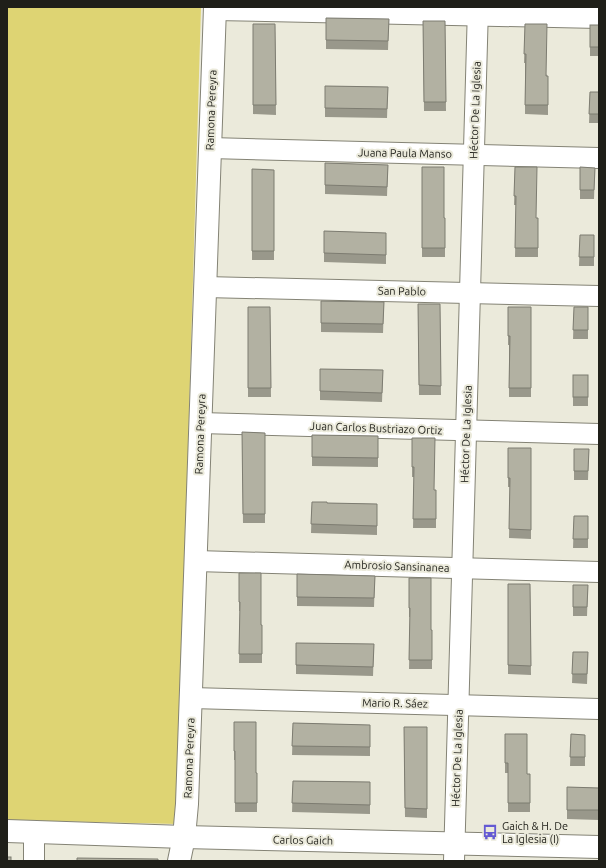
<svg xmlns="http://www.w3.org/2000/svg" width="606" height="868" font-family="Ubuntu,sans-serif">
  <style>
    .green { fill: #ded473 }
    .lines { fill: none; stroke-linecap: round; stroke-linejoin: round }
    .street-casing { stroke: #848375; stroke-width: 22 }
    .secondary-casing { stroke: #848375; stroke-width: 24 }
    .street { stroke: #fff; stroke-width: 20 }
    .secondary { stroke: #fff; stroke-width: 22 }
    .wall { fill: #99988b }
    .building { fill: #b2b1a2; stroke: #7d7c71 }
    .labels { text-anchor: middle; dominant-baseline: central; stroke-width: 4; stroke-linejoin: round; paint-order: stroke }
    .street-label { font-size: 11px; fill: #1f1f19; stroke: #ebeadb }
    .poi-label { font-size: 11px; fill: #1f1f19; stroke: #ebeadb; text-anchor: start }
  </style>
  <rect width="100%" height="100%" fill="#ebeadb"/>
  <path class="green" d="M7,7H201L177,824L7,820Z"/>
  <g class="lines">
    <defs>
      <g id="street">
        <path d="M215,10L599,18"/>
        <path d="M210,148L599,158"/>
        <path d="M205,287L599,296"/>
        <path d="M200,423L599,434"/>
        <path d="M196,561L599,572"/>
        <path d="M191,698L599,709"/>
        <path d="M34,861V832"/>
        <path d="M454,861L478,7"/>
      </g>
      <g id="secondary">
        <path d="M7,831L184,837L599,847"/>
        <path d="M179,861L184,837L187,804L215,7"/>
      </g>
    </defs>
    <use href="#street" class="street-casing"/>
    <use href="#secondary" class="secondary-casing"/>
    <use href="#street" class="street"/>
    <use href="#secondary" class="secondary"/>
  </g>
  <g class="wall">
    <path d="M326,18L389,19L388,50L326,49Z"/>
    <path d="M423,21H445L446,111H424Z"/>
    <path d="M253,24H275L276,115L253,114Z"/>
    <path d="M525,24L547,76H548V115L525,114V63H524Z"/>
    <rect x="590" y="25" width="9" height="31"/>
    <path d="M325,86L388,87L387,118L325,117Z"/>
    <path d="M590,92H599V123H589Z"/>
    <path d="M325,163L388,165L387,196L325,194Z"/>
    <path d="M422,167L444,218H445V257H422Z"/>
    <path d="M515,167L536,218H538V257H515L516,205H514Z"/>
    <path d="M580,167L595,168L594,199H580Z"/>
    <path d="M252,169L274,170V260H252Z"/>
    <path d="M324,231L386,233V264L324,262Z"/>
    <path d="M580,235H594V266H579Z"/>
    <path d="M321,301L384,302L383,333L321,332Z"/>
    <path d="M418,304H440L441,395H419Z"/>
    <path d="M248,307H270L271,397H248Z"/>
    <path d="M508,307H531V397H509V345H508Z"/>
    <path d="M574,307H588V339H573Z"/>
    <path d="M320,369L383,370L382,402L320,400Z"/>
    <rect x="573" y="375" width="15" height="31"/>
    <path d="M242,432L265,433V523H243Z"/>
    <path d="M312,435L378,436V467L312,466Z"/>
    <path d="M412,438L434,490H436V528H413L414,477H412Z"/>
    <path d="M508,448H531V539L509,538L510,487H508Z"/>
    <path d="M574,449H589L588,480H574Z"/>
    <path d="M312,502L327,503L377,504V535L311,533Z"/>
    <path d="M574,516H588V548H573Z"/>
    <path d="M239,573L261,625H262V663H239L240,611H239Z"/>
    <path d="M297,574L375,576L374,607L297,606Z"/>
    <path d="M409,578L431,630H432V669H409L410,617H409Z"/>
    <path d="M508,584H530L531,675L508,674Z"/>
    <path d="M573,585H588L587,616H573Z"/>
    <path d="M296,643L374,644L373,676L296,674Z"/>
    <path d="M573,652H588L587,684L572,683Z"/>
    <path d="M234,722L256,773H257V812H235V760H234Z"/>
    <path d="M293,723L370,725V756L292,755Z"/>
    <path d="M404,727H427V818L405,817Z"/>
    <path d="M505,734L527,774H530V812H508V773H505Z"/>
    <path d="M571,734L585,735V766H570Z"/>
    <path d="M293,781L370,782V814L292,812Z"/>
    <path d="M567,787L599,788V820L567,819Z"/>
  </g>
  <g class="building">
    <path d="M326,18L389,19L388,41L326,40Z"/>
    <path d="M423,21H445L446,102H424Z"/>
    <path d="M253,24H275L276,105H253Z"/>
    <path d="M525,24H547L546,76H548V105H525L526,54H524Z"/>
    <rect x="590" y="25" width="9" height="22"/>
    <path d="M325,86L388,87L387,109L325,108Z"/>
    <path d="M590,92H599V114H589Z"/>
    <path d="M325,163L388,165L387,187L325,185Z"/>
    <path d="M422,167H444V218H445V248H422Z"/>
    <path d="M515,167H537L536,218H538V248H515L516,196H514Z"/>
    <path d="M580,167L595,168L594,190H580Z"/>
    <path d="M252,169L274,170V251H252Z"/>
    <path d="M324,231L386,233V255L324,253Z"/>
    <path d="M580,235H594V257H579Z"/>
    <path d="M321,301L384,302L383,324L321,323Z"/>
    <path d="M418,304H440L441,386L419,385Z"/>
    <path d="M248,307H270L271,388H248Z"/>
    <path d="M508,307H531V388H509L510,336H508Z"/>
    <path d="M574,307H588V330H573Z"/>
    <path d="M320,369L383,370L382,393L320,391Z"/>
    <rect x="573" y="375" width="15" height="22"/>
    <path d="M242,432L265,433V514H243Z"/>
    <path d="M312,435L378,436V458L312,457Z"/>
    <path d="M412,438H435L434,490H436V519H413L414,467H412Z"/>
    <path d="M508,448H531V530L509,529L510,478H508Z"/>
    <path d="M574,449H589L588,471H574Z"/>
    <path d="M312,502H327V503L377,504V526L311,524Z"/>
    <path d="M574,516H588V539H573Z"/>
    <path d="M239,573H261V625H262V654H239L240,602H239Z"/>
    <path d="M297,574L375,576L374,598L297,597Z"/>
    <path d="M409,578H431V630H432V660H409L410,608H409Z"/>
    <path d="M508,584H530L531,666L508,665Z"/>
    <path d="M573,585H588L587,607H573Z"/>
    <path d="M296,643L374,644L373,667L296,665Z"/>
    <path d="M573,652H588L587,674H572Z"/>
    <path d="M234,722H256V773H257V803H235V751H234Z"/>
    <path d="M293,723L370,725V747L292,746Z"/>
    <path d="M404,727H427V809L405,808Z"/>
    <path d="M505,734H527V774H530V803H508V763H505Z"/>
    <path d="M571,734L585,735V757H570Z"/>
    <path d="M293,781L370,782V805L292,803Z"/>
    <path d="M567,787L599,788V810H567Z"/>
    <rect x="7" y="857" width="4" height="4"/>
    <path d="M77,858L158,859V861H77Z"/>
  </g>
  <defs>
    <symbol id="bus-bare" viewBox="-9 -9 18 18"><path d="M-5-6H5V4H4V6H2V4H-2V6H-4V4H-5ZM-3.5-4V0h7V-4ZM-3.5 1.2v1.5H-2V1.2ZM2 1.2v1.5H3.5V1.2Z" fill="#645ad3" stroke="#ebeadb" stroke-width="2.5" paint-order="stroke"/></symbol>
  </defs>
  <g fill-rule="evenodd">
    <use href="#bus-bare" x="479" y="821" width="22" height="22"/>
  </g>
  <g class="labels">
    <g class="street-label">
      <text transform="translate(211 110) rotate(-88)">Ramona Pereyra</text>
      <text transform="translate(475 110) rotate(-88)">Héctor De La Iglesia</text>
      <text transform="translate(405 153) rotate(1)">Juana Paula Manso</text>
      <text transform="translate(402 291) rotate(1)">San Pablo</text>
      <text transform="translate(376 428) rotate(2)">Juan Carlos Bustriazo Ortiz</text>
      <text transform="translate(200 434) rotate(-88)">Ramona Pereyra</text>
      <text transform="translate(466 434) rotate(-88)">Héctor De La Iglesia</text>
      <text transform="translate(397 566) rotate(2)">Ambrosio Sansinanea</text>
      <text transform="translate(395 703) rotate(1)">Mario R. Sáez</text>
      <text transform="translate(189 758) rotate(-88)">Ramona Pereyra</text>
      <text transform="translate(457 758) rotate(-88)">Héctor De La Iglesia</text>
      <text transform="translate(303 840) rotate(1)">Carlos Gaich</text>
    </g>
    <g class="poi-label">
      <text x="502" y="826">Gaich &amp; H. De<tspan x="502" dy="13">La Iglesia (I)</tspan></text>
    </g>
  </g>
  <rect width="606" height="868" fill="none" stroke="#1f1f19" stroke-width="16"/>
</svg>
